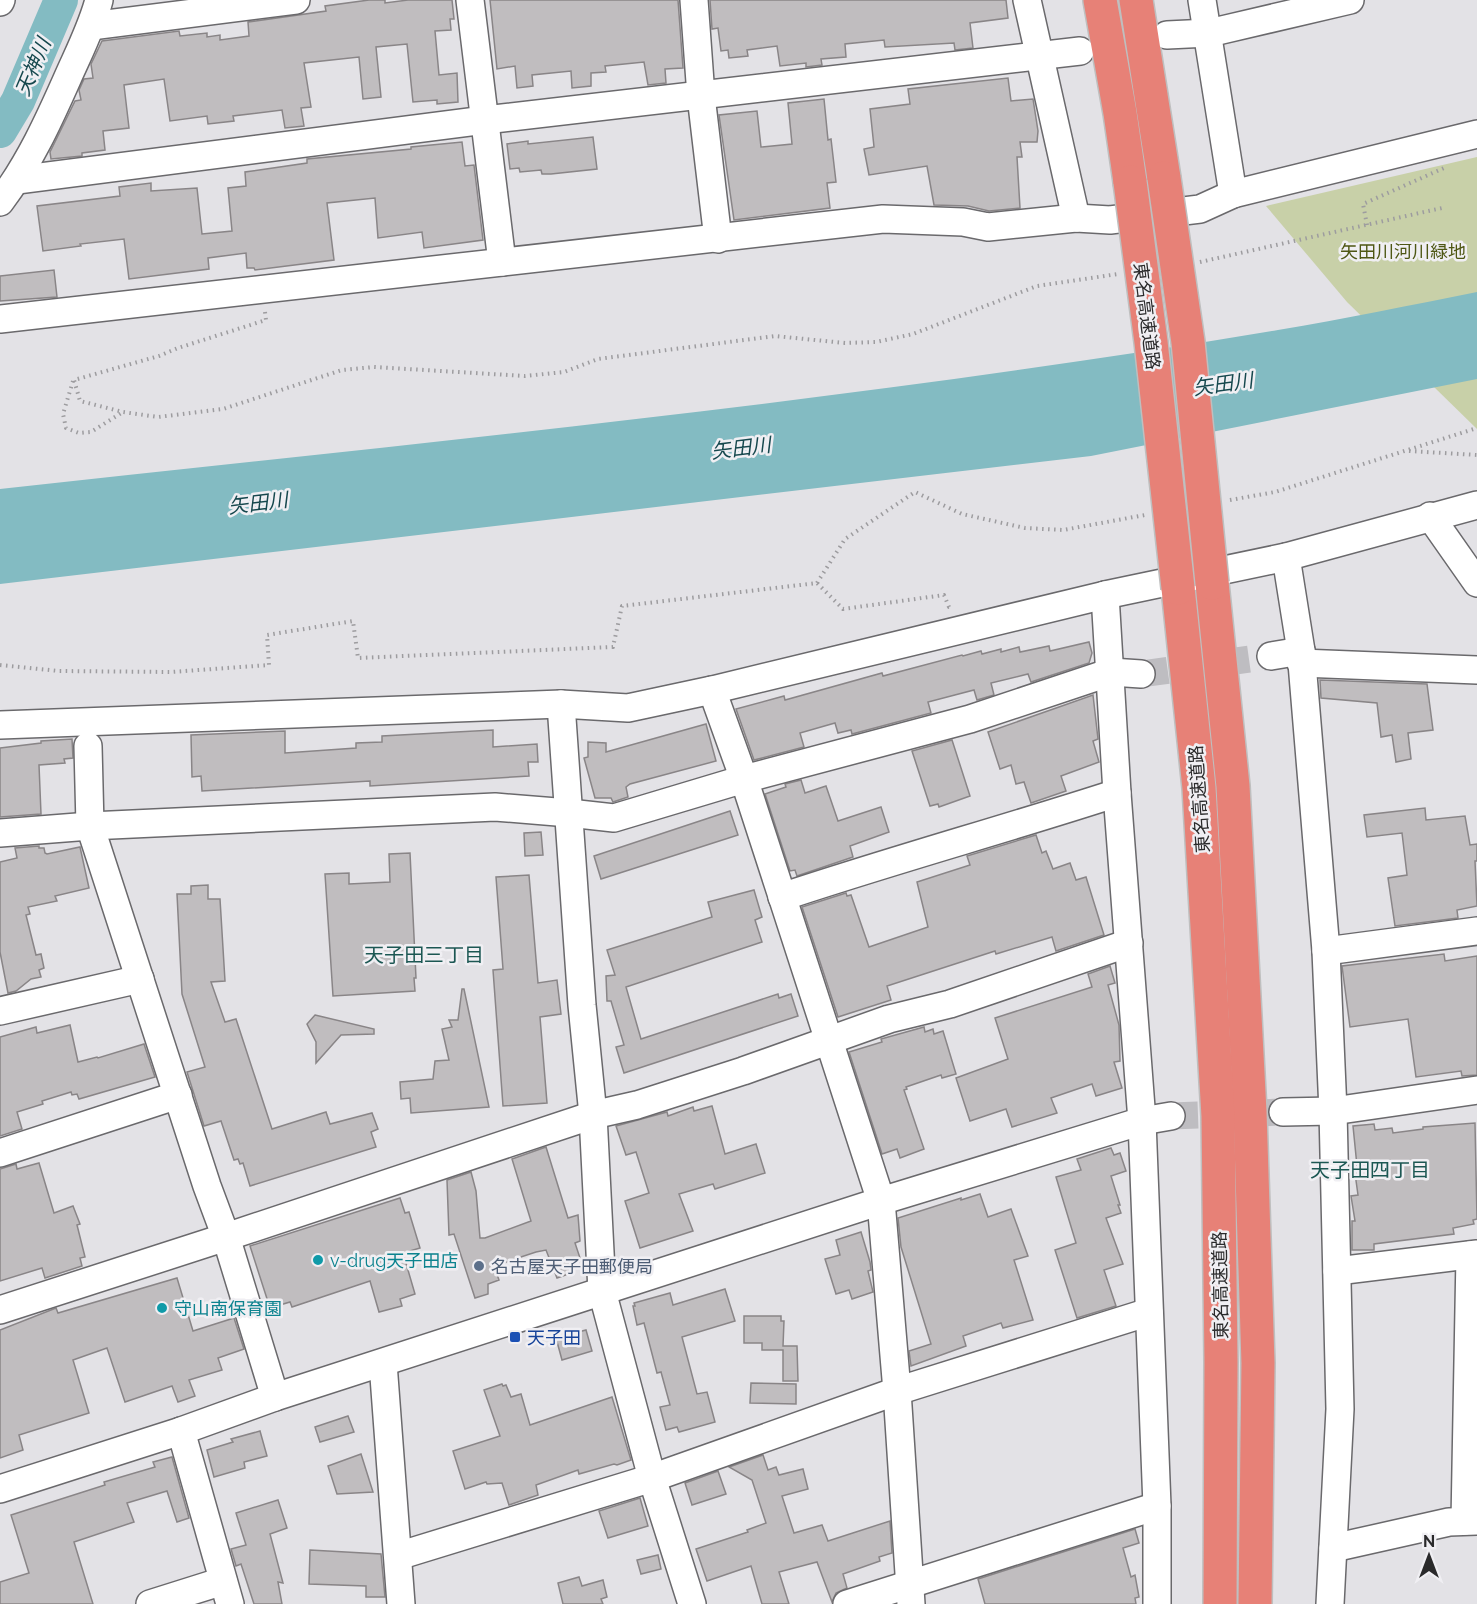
<svg xmlns="http://www.w3.org/2000/svg" width="1477" height="1604" font-family="Raleway,'Noto Sans JP',sans-serif">
  <style>
    .green { fill: #c8d0a8 }
    .water { fill: #83bbc2 }
    .lines { fill: none; stroke-linecap: round; stroke-linejoin: round }
    .river { stroke: #83bbc2; stroke-width: 34 }
    .building { fill: #c0bdbf; stroke: #898587; stroke-width: 1.5 }
    .minor-tunnel { stroke: #bebdc1; stroke-width: 27; stroke-dasharray: 27 14; stroke-linecap: butt }
    .minor-casing { stroke: #6a696c; stroke-width: 30 }
    .highway-casing { stroke: #bfbfbf; stroke-width: 36 }
    .path { stroke: #9d9c9f; stroke-width: 4; stroke-dasharray: 1.5 4.5; stroke-linecap: butt }
    .minor { stroke: #fff; stroke-width: 27 }
    .highway { stroke: #e78177; stroke-width: 33 }
    .highway-bridge-casing { stroke: #bfbfbf; stroke-width: 36; stroke-linecap: butt }
    .highway-bridge { stroke: #e78177; stroke-width: 33 }
    .culture-dot { fill: #0f9aa8; stroke: #f0eff3; stroke-width: 2 }
    .service-dot { fill: #5c6f8a; stroke: #f0eff3; stroke-width: 2 }
    .transit-dot { fill: #1a4fb4; stroke: #f0eff3; stroke-width: 2 }
    .labels { text-anchor: middle; dominant-baseline: central; stroke-width: 5; stroke-linejoin: round; paint-order: stroke }
    .park-label { font-size: 18px; fill: #4e5714; stroke: #f0eff3 }
    .street-label { font-size: 18px; fill: #2a2a2b; stroke: #f0eff3 }
    .culture-label { font-size: 18px; fill: #0d838f; stroke: #f0eff3; text-anchor: start }
    .service-label { font-size: 18px; fill: #4e5e75; stroke: #f0eff3; text-anchor: start }
    .transit-label { font-size: 18px; fill: #164399; stroke: #f0eff3; text-anchor: start }
    .water-label { font-size: 20px; font-style: italic; fill: #16484e; stroke: #f0eff3 }
    .neighbourhood-label { font-size: 20px; fill: #1c5753; stroke: #f0eff3 }
  </style>
  <rect width="100%" height="100%" fill="#e3e2e6"/>
  <path class="green" d="M1477,157V429L1347,302L1266,206Z"/>
  <path class="water" d="M1477,292V379L1091,456L0,584V489C427,442 855,401 1278,330C1345,319 1411,305 1477,292Z"/>
  <g class="lines">
    <path class="river" d="M0,131L18,101L61,0"/>
  </g>
  <g class="building">
    <path d="M369,0H385V3L408,0H452L454,19H450L451,30L435,31L439,75L457,73L458,102L437,104V100L413,102L407,44L376,47L381,97L363,99L359,57L304,63L311,107L301,108L304,126L285,128L282,110L233,116L234,121L208,124L207,116L170,121L164,79L124,85L129,128L103,131L105,150L82,153V156L51,159L50,152L75,101L81,100L79,90L84,79L93,78L91,64L102,41L179,31L180,36L207,33V37L220,35V40L249,36L248,22L326,11L325,6Z"/>
    <path d="M490,0H678L683,68L665,69L666,83L648,85L644,62L605,66L606,72L591,73V86L572,88L571,71L532,75L533,86L517,88L515,66L497,69Z"/>
    <path d="M710,0H1006L1008,18L970,23L973,48L955,50L954,43L885,47L884,40L845,44L846,57L821,59L822,65L806,67V63L780,66L777,46L747,50L748,56L729,58L728,50L721,51L718,28L712,29Z"/>
    <path d="M1008,78L1011,101L1033,99L1038,131L1037,142H1020L1022,157H1017L1020,208L989,211L968,206L934,205L927,166L869,175L864,149L874,147L870,109L910,104L908,89Z"/>
    <path d="M824,99L828,140L831,139L836,182L827,183L830,208L734,220L719,115L757,111L761,147L792,144L788,103Z"/>
    <path d="M593,137L597,169L551,174H542L541,170L520,172L519,168L510,169L507,144L528,141V144Z"/>
    <path d="M462,142L465,166L474,165L483,240L424,248L422,232L378,238L375,198L327,203L334,260L255,270L254,268H247L246,253L208,258L209,269L129,279L124,239L80,244L81,246L43,251L37,206L120,196L119,187L151,183V191L197,188L202,234L232,231L228,188L246,186L245,172L307,163V159L411,149V147Z"/>
    <path d="M54,270L57,297L0,301V276Z"/>
    <path d="M1089,642L1092,653L1089,663L1031,682L1028,674L991,683L994,695L977,700L974,690L928,702L931,713L852,734L851,730L838,733L835,723L800,733L804,747L754,760L736,709L784,696L785,700L882,673L883,676L962,655L963,656L981,651L982,654L1001,649V652L1019,647L1020,652L1049,646L1050,651Z"/>
    <path d="M1320,680L1427,684L1433,730L1408,733L1411,759L1396,762L1392,735L1381,737L1377,703L1321,698Z"/>
    <path d="M1093,695L1098,739L1093,741L1099,762L1061,776L1066,791L1031,803L1024,782L1016,784L1011,765L1000,769L988,732Z"/>
    <path d="M706,724L716,761L630,784L626,787L628,797L613,802L611,798H595L584,758L588,757V742L606,743V752Z"/>
    <path d="M493,730V747L537,744L538,762H528L529,776L370,786V781L202,791L201,776L192,777L191,735L285,731V753L356,748V743L382,742V736Z"/>
    <path d="M72,739L73,758L64,759L65,763L39,765L41,814L0,817V748L41,743V741Z"/>
    <path d="M952,740L970,796L939,807L938,804L930,806L912,751Z"/>
    <path d="M801,780L805,793L826,786L838,821L881,807L889,832L850,846L853,857L797,876L795,870L790,871L765,794L786,787L785,784Z"/>
    <path d="M1425,808L1426,820L1465,816L1470,845L1477,844V861H1475L1477,906L1457,910L1458,918L1395,926L1388,878L1407,875L1402,833L1367,837L1364,815Z"/>
    <path d="M730,811L738,835L601,879L594,856Z"/>
    <path d="M541,832L543,855L525,856L524,833Z"/>
    <path d="M1036,835L1042,853L1046,851L1053,869L1070,863L1076,880L1086,877L1104,935L1056,951L1052,937L996,954L995,951L887,986L891,1000L838,1017L802,907L846,893L847,896L851,895L869,947L928,927L917,882L970,865L967,856Z"/>
    <path d="M39,846V848H44L45,853L47,854L80,847L89,888L55,896L57,901L28,907L30,914L26,915L36,955L41,954L44,968L39,970L41,977L31,979L16,991L8,993L0,952V862L17,858L15,848Z"/>
    <path d="M410,853L416,978H414L415,991L333,996L325,874L349,873V884L390,882L389,854Z"/>
    <path d="M529,875L538,983L557,980L561,1014L540,1017L547,1103L503,1106L493,970L503,969L496,877Z"/>
    <path d="M208,885V899H220L225,981L211,982L225,1022L236,1019L272,1129L326,1112L330,1124L372,1113L378,1129L371,1132L376,1147L250,1186L243,1163L240,1164L238,1159L234,1160L221,1121L204,1126L187,1072L205,1067L182,994L177,894H191V886Z"/>
    <path d="M754,890L762,917L755,920L762,942L626,987L641,1039L778,994L779,998L791,994L798,1016L624,1073L616,1047L624,1045L611,1001H607L606,976L615,975L607,950L712,917L708,902Z"/>
    <path d="M1444,954L1445,961L1477,956V1075L1462,1076L1461,1071L1416,1077L1408,1019L1350,1027L1342,966Z"/>
    <path d="M1110,966L1115,983L1108,985L1119,1025L1120,1061L1114,1062L1122,1088L1096,1096L1092,1084L1051,1098L1057,1113L1012,1127L1006,1109L970,1121L956,1078L1008,1059L995,1018L1092,987L1088,974Z"/>
    <path d="M462,989H464L489,1107L411,1113L410,1098L401,1099L400,1082L433,1079L435,1061L449,1060L442,1029L452,1027L449,1020H458Z"/>
    <path d="M315,1015L374,1029V1034L341,1035L316,1063V1042L307,1024Z"/>
    <path d="M70,1025L78,1062L97,1057L98,1058L144,1044L155,1077L79,1099L77,1094L72,1095L71,1092L42,1101L43,1104L17,1112L22,1129L0,1136V1037L36,1027L37,1033Z"/>
    <path d="M924,1027L925,1032L933,1029L934,1034L943,1031L956,1074L942,1078L941,1075L906,1087L907,1089L904,1090L924,1149L900,1158L897,1149L882,1154L849,1052L882,1042L881,1039Z"/>
    <path d="M712,1106L725,1154L756,1144L765,1173L715,1189L713,1184L679,1194L693,1231L640,1248L625,1201L649,1193L636,1152L626,1155L616,1126L667,1112L668,1116L693,1107L694,1111Z"/>
    <path d="M1475,1123L1477,1219L1473,1220L1474,1224L1453,1228L1454,1234L1374,1244V1250H1352V1221H1355L1351,1196L1358,1195L1354,1166H1357L1353,1126L1374,1124L1375,1130L1392,1128L1393,1133L1423,1129V1127Z"/>
    <path d="M546,1147L568,1218L578,1215L580,1241L575,1243L581,1261L571,1264L574,1272L557,1278L546,1250L536,1252L494,1266L499,1280L488,1284V1294L475,1298L454,1234L449,1235L447,1180L471,1172L476,1191L480,1238H485L531,1221L512,1159Z"/>
    <path d="M1111,1148L1114,1155L1120,1153L1126,1171L1111,1176L1120,1205H1118L1121,1213L1106,1218L1123,1264L1104,1270L1116,1306L1077,1318L1055,1250L1076,1243L1056,1177L1081,1170L1077,1159Z"/>
    <path d="M39,1163L54,1213L73,1206L80,1224L77,1225L85,1257L80,1258L82,1266L45,1278L42,1268L0,1281V1169L16,1164L17,1169Z"/>
    <path d="M980,1194L988,1217L1011,1209L1028,1256L1014,1260L1033,1320L1003,1328L1001,1323L963,1336L966,1346L911,1366L909,1351L931,1344L901,1247L898,1218L961,1198V1200Z"/>
    <path d="M400,1198L405,1213L409,1212L420,1248L403,1253L415,1294L400,1299L402,1306L379,1312L370,1281L292,1307L290,1302L270,1308L250,1246Z"/>
    <path d="M861,1232L870,1262L871,1270L868,1271L873,1292L852,1299L849,1290L836,1294L825,1259L840,1255L836,1240Z"/>
    <path d="M177,1278L193,1331L234,1318L244,1349L218,1358L222,1370L189,1380L195,1396L178,1402L172,1386L125,1402L107,1348L73,1360L89,1413L19,1435L23,1450L0,1458V1330L56,1308L58,1313Z"/>
    <path d="M725,1289L735,1321L682,1337L697,1394L707,1392L715,1422L679,1432L677,1427L666,1430L660,1407L670,1405L661,1372L657,1373L644,1323L637,1325L633,1306H635L634,1303L670,1293L673,1305Z"/>
    <path d="M744,1316H781V1321H784L783,1346H797L798,1381H783V1350H762V1343H744Z"/>
    <path d="M586,1330L592,1351L562,1360L556,1338Z"/>
    <path d="M751,1383L796,1384V1404L750,1403Z"/>
    <path d="M502,1384L503,1386L506,1385L511,1397L521,1394L530,1425L612,1397L631,1460L617,1465L614,1464L579,1474L578,1470L536,1485L538,1495L509,1505L502,1483L487,1484L486,1482L465,1489L453,1451L500,1436L484,1390Z"/>
    <path d="M348,1416L354,1432L320,1442L315,1427Z"/>
    <path d="M260,1431L267,1456L244,1462L245,1468L214,1477L207,1450L233,1442L231,1439Z"/>
    <path d="M361,1454L373,1492L337,1494L328,1466Z"/>
    <path d="M763,1455L768,1470L776,1467L779,1475L803,1469L808,1489L782,1496L794,1533L822,1525L828,1541L890,1521L892,1553L879,1557L880,1561L843,1574L847,1588L836,1593L832,1602L817,1562L779,1572L789,1604H762L751,1566L707,1581L696,1549L748,1532L747,1530L766,1523L752,1480L729,1467Z"/>
    <path d="M172,1457L189,1518L177,1522L167,1491L127,1503L134,1522L74,1542L93,1604H0V1582L29,1573L11,1515L105,1485L104,1482L155,1467L153,1462Z"/>
    <path d="M718,1471L726,1494L692,1505L685,1483Z"/>
    <path d="M640,1498L648,1526L608,1538L599,1511Z"/>
    <path d="M278,1500L287,1528L270,1534L283,1583L278,1582L282,1604H254L241,1564L236,1566L231,1549L246,1545L236,1513Z"/>
    <path d="M1135,1529L1139,1543L1123,1548L1131,1577L1135,1575L1139,1597L1135,1598L1136,1604H985L978,1579Z"/>
    <path d="M310,1550L381,1554L385,1597H366V1586L309,1584Z"/>
    <path d="M658,1555L661,1569L641,1574L637,1560Z"/>
    <path d="M579,1577L582,1586L603,1580L607,1597L601,1599L603,1604H563L558,1583Z"/>
  </g>
  <g class="lines">
    <g class="minor-tunnel">
      <path d="M1141,674L1271,656"/>
      <path d="M1171,1116L1283,1112"/>
    </g>
    <defs>
      <g id="minor">
        <path d="M470,0L502,262"/>
        <path d="M694,0L701,96L718,239"/>
        <path d="M1027,0L1076,218"/>
        <path d="M1202,0L1233,194"/>
        <path d="M0,2L1,0"/>
        <path d="M91,26L296,0"/>
        <path d="M1167,35L1209,33L1350,0"/>
        <path d="M17,180L485,120L1080,51"/>
        <path d="M0,202C29,164 49,120 68,77C79,52 92,27 99,0"/>
        <path d="M0,319L883,219L963,222L988,227L1076,218L1110,220L1200,209L1233,194L1477,134"/>
        <path d="M1430,516L1477,583"/>
        <path d="M1286,557L1301,651L1326,951L1333,1111L1340,1409L1330,1604"/>
        <path d="M1105,595L1117,793L1142,1121L1157,1506V1604"/>
        <path d="M1271,656L1301,651"/>
        <path d="M1301,663L1477,670"/>
        <path d="M712,690L744,779L881,1201L897,1391L911,1604"/>
        <path d="M561,704L582,1005L593,1115L602,1291L652,1478L692,1604"/>
        <path d="M0,725L561,704L628,708L712,690L1105,595L1286,557L1477,505"/>
        <path d="M88,746L90,826L207,1186L226,1237L275,1397"/>
        <path d="M0,833L90,826L495,807L569,813L614,818L744,779L970,719L1111,672L1141,674"/>
        <path d="M782,897C893,860 1006,829 1117,793"/>
        <path d="M1326,951L1477,931"/>
        <path d="M0,1011L140,979"/>
        <path d="M1283,1112L1333,1111L1477,1090"/>
        <path d="M0,1153L178,1095"/>
        <path d="M1337,1271L1477,1254"/>
        <path d="M0,1310L226,1237L593,1115L637,1105L743,1071L889,1019L950,1004L1129,943"/>
        <path d="M383,1363L401,1604"/>
        <path d="M181,1431L230,1604"/>
        <path d="M0,1489L181,1431L275,1397L881,1201L1142,1121L1171,1116"/>
        <path d="M1465,1521L1470,1255"/>
        <path d="M1333,1548L1449,1522L1477,1521"/>
        <path d="M398,1556L652,1478L897,1391L1149,1312"/>
        <path d="M150,1604L223,1581"/>
        <path d="M847,1604L1157,1506"/>
      </g>
      <g id="highway">
        <path d="M1100,0L1120,113L1130,182"/>
        <path d="M1136,0L1164,178"/>
        <path d="M1212,583L1233,786L1250,1112L1258,1363L1255,1604"/>
        <path d="M1178,588L1199,788L1218,1116L1221,1362L1220,1604"/>
      </g>
    </defs>
    <use href="#minor" class="minor-casing"/>
    <use href="#highway" class="highway-casing"/>
    <g class="path">
      <path d="M1367,225L1363,204L1444,168"/>
      <path d="M1200,262L1442,208"/>
      <path d="M265,312L266,320L178,348L159,356L74,380L80,401L123,412L158,417L223,409L342,370L374,367L525,376L564,372L598,359L775,336L845,343L876,342L913,334L1037,286L1118,274"/>
      <path d="M73,381L63,414L66,428L79,433L91,432L123,412"/>
      <path d="M1409,451L1477,455"/>
      <path d="M1230,500L1275,492L1477,428"/>
      <path d="M817,583L845,539L915,492L962,514L1025,528L1063,530L1145,515"/>
      <path d="M0,665L59,671L171,672L269,665L267,635L353,621L358,658L613,647L622,606L817,583L843,609L944,595L949,607H951"/>
    </g>
    <use href="#minor" class="minor"/>
    <use href="#highway" class="highway"/>
    <defs>
      <g id="highway-bridge">
        <path d="M1164,178L1188,342L1212,583"/>
        <path d="M1130,182L1151,342L1178,588"/>
      </g>
    </defs>
    <use href="#highway-bridge" class="highway-bridge-casing"/>
    <use href="#highway-bridge" class="highway-bridge"/>
  </g>
  <g class="culture-dot">
    <circle cx="318" cy="1260" r="6"/>
    <circle cx="162" cy="1308" r="6"/>
  </g>
  <circle class="service-dot" cx="479" cy="1266" r="6"/>
  <rect class="transit-dot" x="509" y="1331" width="12" height="12" rx="3"/>
  <g class="labels">
    <g class="park-label">
      <text x="1403" y="251">矢田川河川緑地</text>
    </g>
    <g class="street-label">
      <text transform="translate(1147 316) rotate(83)">東名高速道路</text>
      <text transform="translate(1199 799) rotate(-94)">東名高速道路</text>
      <text transform="translate(1220 1285) rotate(-91)">東名高速道路</text>
    </g>
    <g class="culture-label">
      <text x="330" y="1260">v-drug天子田店</text>
      <text x="174" y="1308">守山南保育園</text>
    </g>
    <g class="service-label">
      <text x="491" y="1266">名古屋天子田郵便局</text>
    </g>
    <g class="transit-label">
      <text x="527" y="1337">天子田</text>
    </g>
    <g class="water-label">
      <text transform="translate(33 67) rotate(-67)">天神川</text>
      <text transform="translate(1223 384) rotate(-8)">矢田川</text>
      <text transform="translate(741 448) rotate(-7)">矢田川</text>
      <text transform="translate(258 503) rotate(-7)">矢田川</text>
    </g>
    <g class="neighbourhood-label">
      <text x="424" y="955">天子田三丁目</text>
      <text x="1370" y="1170">天子田四丁目</text>
    </g>
  </g>
  <g transform="translate(1429 1556)" stroke="#f0eff3" stroke-width="4.5" paint-order="stroke">
  <path d="M0-4.5L10 22L0 15L-10 22Z" fill="#2a2a2b"/>
  <text y="-9" font-size="16" font-weight="bold" text-anchor="middle" fill="#2a2a2b">N</text>
  </g>
</svg>
